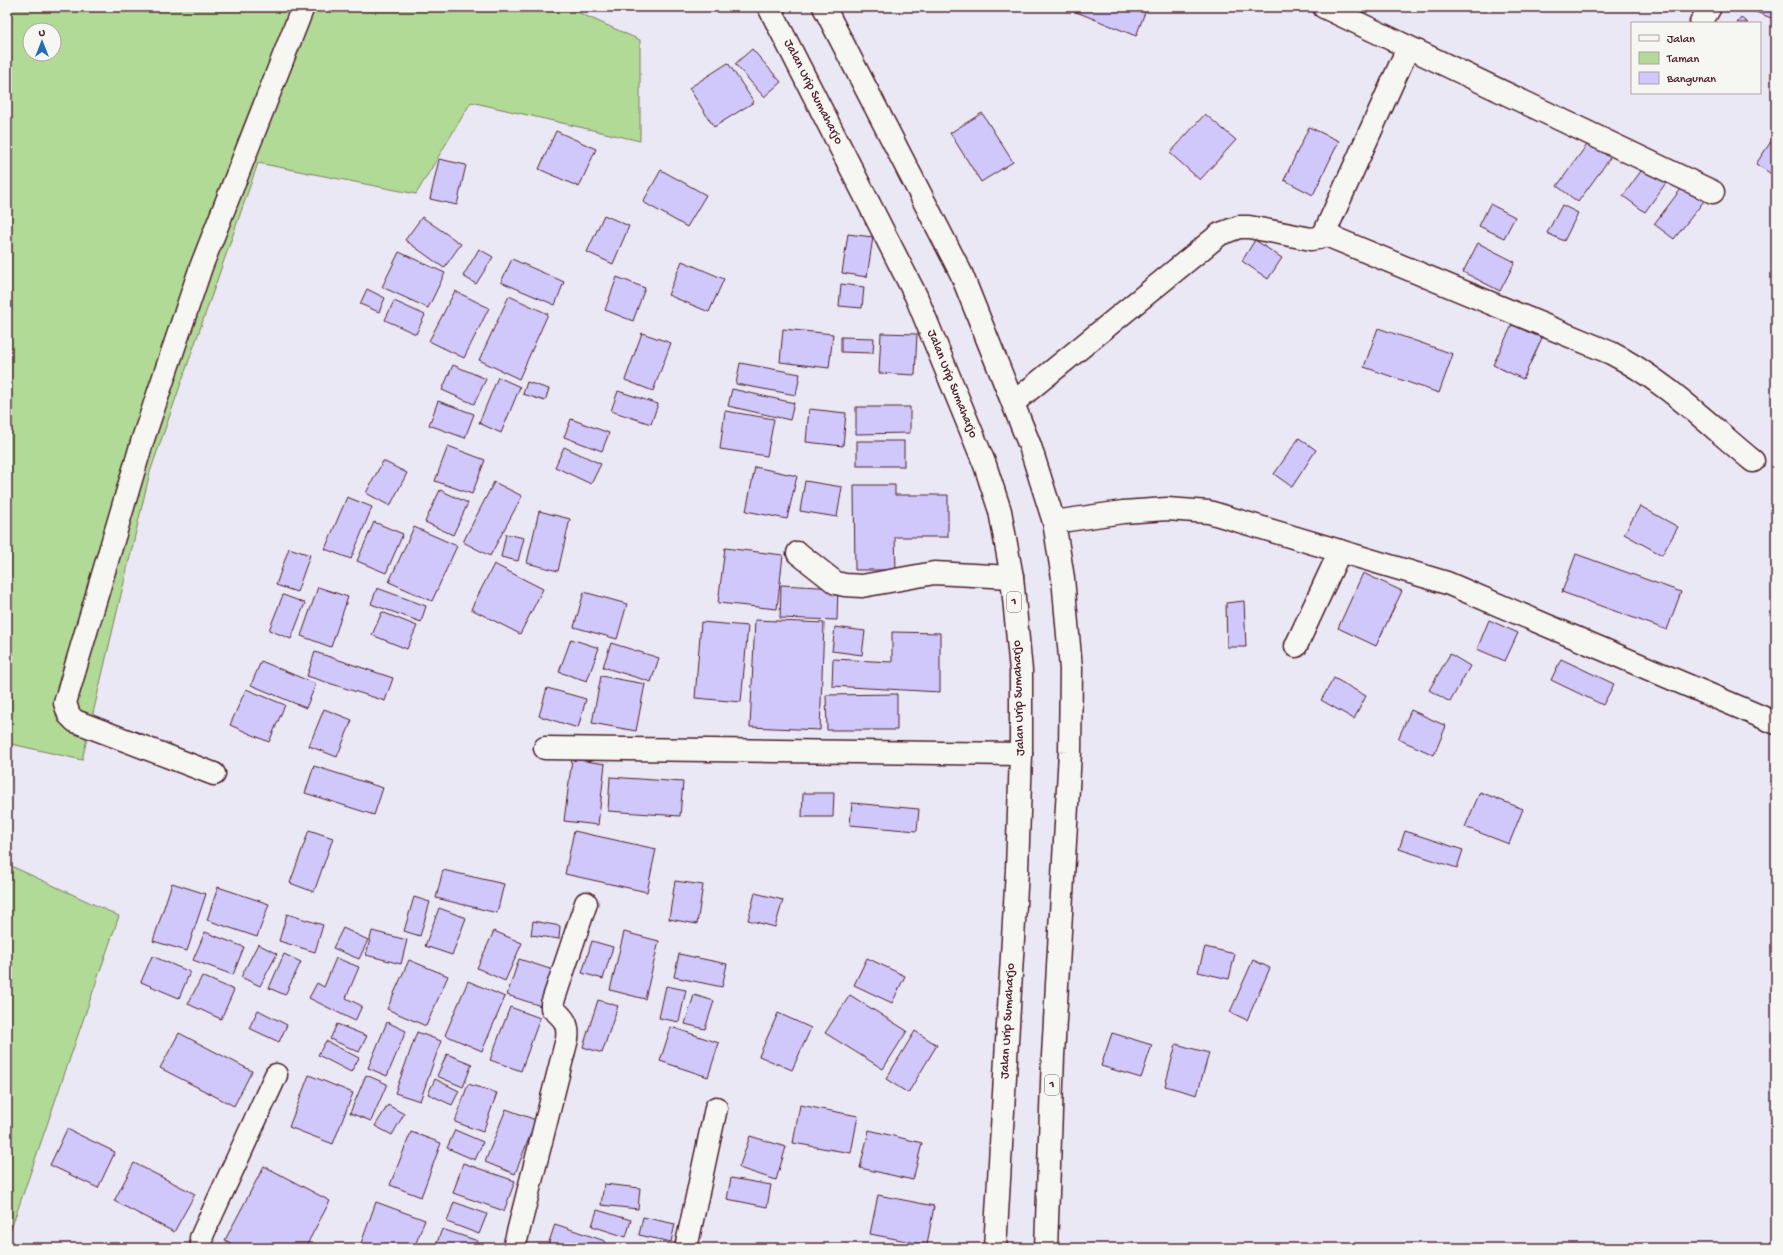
<svg xmlns="http://www.w3.org/2000/svg" width="1783" height="1255" font-family="'Gochi Hand',sans-serif">
  <style>
    .green { fill: #b1da97; stroke: #7e7c61; fill-rule: evenodd }
    .building { fill: #d0c8fb; stroke: #4a1f2b }
    .lines { fill: none; stroke-linecap: round; stroke-linejoin: round }
    .minor-casing { stroke: #4a1f2b; stroke-width: 25 }
    .trunk-casing { stroke: #4a1f2b; stroke-width: 25 }
    .minor { stroke: #f6f6f2; stroke-width: 22 }
    .trunk { stroke: #f6f6f2; stroke-width: 22 }
    .labels { text-anchor: middle; dominant-baseline: central; stroke-width: 3.5; stroke-linejoin: round; paint-order: stroke }
    .shield { fill: #f6f6f2; stroke: #7e6067; stroke-width: 1 }
    .shield-label { font-size: 12px; font-weight: bold; fill: #4a1f2b }
    .street-label { font-size: 13px; fill: #4a1f2b; stroke: #f6f6f2 }
  </style>
  <rect width="100%" height="100%" fill="#ebe8f5"/>
  <filter id="ink" filterUnits="userSpaceOnUse"><feTurbulence type="fractalNoise" baseFrequency=".025" numOctaves="2"/><feDisplacementMap in="SourceGraphic" scale="8" xChannelSelector="R" yChannelSelector="G"/><feConvolveMatrix kernelMatrix="1 2 1 2 8 2 1 2 1" color-interpolation-filters="sRGB"/></filter>
  <g filter="url(#ink)">
    <g class="green">
      <path d="M7,7H566L640,40V141L471,102L416,194L258,163L150,472L82,760L7,743ZM30,30H54V54H30Z"/>
      <path d="M7,864L119,916L11,1229L7,1237Z"/>
    </g>
    <g class="building">
      <path d="M1064,7H1147L1136,36Z"/>
      <path d="M1746,7H1776V20L1746,8Z"/>
      <path d="M1741,18L1748,23H1737Z"/>
      <path d="M752,49L781,82L764,97L735,64Z"/>
      <path d="M728,63L754,102L714,127L689,88Z"/>
      <path d="M982,113L1013,162L981,182L950,133Z"/>
      <path d="M1205,114L1236,140L1200,180L1170,153Z"/>
      <path d="M1309,127L1339,141L1313,195L1284,180Z"/>
      <path d="M556,131L596,149L579,187L539,169Z"/>
      <path d="M1776,134V177L1756,164Z"/>
      <path d="M1589,142L1610,158L1578,202L1557,186Z"/>
      <path d="M439,159L466,165L457,205L430,199Z"/>
      <path d="M1646,164L1668,180L1645,212L1623,196Z"/>
      <path d="M661,170L706,195L687,227L643,202Z"/>
      <path d="M1684,185L1704,201L1674,239L1654,224Z"/>
      <path d="M1490,204L1515,217L1504,238L1479,226Z"/>
      <path d="M1562,205L1578,213L1564,241L1547,233Z"/>
      <path d="M604,215L629,226L613,264L587,252Z"/>
      <path d="M422,217L461,244L444,268L405,240Z"/>
      <path d="M848,234L873,237L867,277L842,273Z"/>
      <path d="M1255,240L1282,258L1268,279L1242,261Z"/>
      <path d="M1478,243L1515,262L1500,291L1463,272Z"/>
      <path d="M479,249L493,257L476,284L463,276Z"/>
      <path d="M399,252L445,273L428,308L382,287Z"/>
      <path d="M512,259L564,282L555,305L501,282Z"/>
      <path d="M682,261L724,279L709,312L668,295Z"/>
      <path d="M617,277L645,288L633,321L605,310Z"/>
      <path d="M841,284L864,287L862,308L839,306Z"/>
      <path d="M367,289L385,298L379,312L360,304Z"/>
      <path d="M455,291L489,308L464,358L429,341Z"/>
      <path d="M509,296L548,314L519,379L479,360Z"/>
      <path d="M394,301L425,315L416,334L385,320Z"/>
      <path d="M1512,325L1542,338L1523,379L1493,365Z"/>
      <path d="M1378,328L1453,354L1439,393L1364,367Z"/>
      <path d="M783,329L833,334L829,368L780,362Z"/>
      <path d="M642,333L671,343L653,391L625,380Z"/>
      <path d="M881,333L917,334L915,375L879,373Z"/>
      <path d="M841,337L874,338L873,353L841,352Z"/>
      <path d="M740,363L800,374L796,395L736,384Z"/>
      <path d="M453,365L486,379L474,404L442,390Z"/>
      <path d="M498,377L520,387L501,433L479,423Z"/>
      <path d="M527,382L549,389L545,401L523,394Z"/>
      <path d="M732,389L794,403L790,420L728,406Z"/>
      <path d="M618,391L658,404L651,424L611,411Z"/>
      <path d="M438,401L474,414L465,438L429,425Z"/>
      <path d="M856,407H910V433L856,434Z"/>
      <path d="M809,409L846,413L843,446L806,442Z"/>
      <path d="M725,411L774,419L767,456L720,449Z"/>
      <path d="M571,419L609,433L602,451L564,437Z"/>
      <path d="M1299,438L1316,450L1292,487L1274,474Z"/>
      <rect x="857" y="441" width="47" height="25"/>
      <path d="M448,446L485,460L472,494L435,481Z"/>
      <path d="M564,447L601,464L591,484L555,467Z"/>
      <path d="M383,461L407,473L390,506L366,493Z"/>
      <path d="M755,467L797,476L787,519L746,511Z"/>
      <path d="M805,481L842,487L837,517L800,511Z"/>
      <path d="M494,482L522,496L490,556L463,542Z"/>
      <path d="M854,485H895V495H948V537H895L896,570H855Z"/>
      <path d="M440,490L468,503L453,535L425,522Z"/>
      <path d="M347,497L372,507L351,559L325,549Z"/>
      <path d="M1640,506L1678,527L1662,555L1624,534Z"/>
      <path d="M539,511L570,519L558,571L527,563Z"/>
      <path d="M374,522L403,534L386,573L357,561Z"/>
      <path d="M414,527L457,546L432,601L389,582Z"/>
      <path d="M506,534L524,538L518,561L501,557Z"/>
      <path d="M289,548L310,555L297,592L276,585Z"/>
      <path d="M725,548L783,555L777,609L718,603Z"/>
      <path d="M1576,554L1681,592L1667,630L1562,592Z"/>
      <path d="M494,564L543,589L520,634L471,609Z"/>
      <path d="M1363,573L1402,591L1376,646L1338,628Z"/>
      <path d="M781,585L838,588L837,620L780,618Z"/>
      <path d="M318,587L348,597L331,647L301,636Z"/>
      <path d="M377,588L426,606L421,622L371,604Z"/>
      <path d="M584,592L627,604L617,639L574,627Z"/>
      <path d="M283,595L305,603L291,639L269,630Z"/>
      <path d="M1244,601L1246,647H1227L1226,603Z"/>
      <path d="M382,612L417,626L407,649L372,635Z"/>
      <path d="M755,620L824,623L820,730L750,727Z"/>
      <path d="M1489,620L1518,633L1505,661L1477,649Z"/>
      <path d="M701,622L748,626L741,702L695,698Z"/>
      <path d="M835,627L865,631L862,655L832,651Z"/>
      <path d="M892,632L940,633V692L832,686L833,659L892,662Z"/>
      <path d="M571,639L599,648L587,681L559,672Z"/>
      <path d="M611,643L659,658L651,682L603,667Z"/>
      <path d="M315,652L393,678L385,701L307,676Z"/>
      <path d="M1450,654L1470,666L1450,702L1429,690Z"/>
      <path d="M1561,659L1614,684L1603,705L1551,680Z"/>
      <path d="M261,661L316,684L306,708L251,685Z"/>
      <path d="M601,676L645,684L636,731L592,723Z"/>
      <path d="M1334,678L1366,696L1354,719L1321,700Z"/>
      <path d="M547,688L586,699L578,728L539,716Z"/>
      <path d="M246,689L285,705L269,742L230,725Z"/>
      <path d="M897,694V730H827L826,695Z"/>
      <path d="M324,709L352,720L337,757L309,746Z"/>
      <path d="M1411,710L1446,726L1434,755L1398,739Z"/>
      <path d="M572,759L605,764L598,825L564,821Z"/>
      <path d="M314,766L383,788L374,815L305,793Z"/>
      <path d="M610,777L683,782L680,816L608,811Z"/>
      <path d="M1480,792L1523,809L1509,844L1465,827Z"/>
      <path d="M803,793H834L833,817H802Z"/>
      <path d="M852,803L919,809L917,831L850,825Z"/>
      <path d="M309,830L333,838L314,892L290,883Z"/>
      <path d="M574,831L656,849L647,892L565,874Z"/>
      <path d="M1405,831L1463,850L1457,868L1399,849Z"/>
      <path d="M443,870L504,884L497,913L436,898Z"/>
      <path d="M675,881L703,885L697,924L669,919Z"/>
      <path d="M172,883L206,894L187,951L153,941Z"/>
      <path d="M218,887L269,904L257,937L207,920Z"/>
      <path d="M755,893L783,900L775,927L748,920Z"/>
      <path d="M414,897L430,902L420,936L404,931Z"/>
      <path d="M439,908L466,918L452,955L425,946Z"/>
      <path d="M287,914L323,925L315,952L279,941Z"/>
      <path d="M533,921L560,926L559,939L531,935Z"/>
      <path d="M343,928L368,940L359,959L333,948Z"/>
      <path d="M372,931L407,940L401,964L366,955Z"/>
      <path d="M494,931L522,943L505,981L477,968Z"/>
      <path d="M205,932L244,947L233,975L193,960Z"/>
      <path d="M624,932L659,941L645,999L610,990Z"/>
      <path d="M592,941L613,947L603,979L582,973Z"/>
      <path d="M258,944L277,954L260,986L241,977Z"/>
      <path d="M1205,947L1235,954L1229,979L1198,972Z"/>
      <path d="M284,954L301,962L285,995L269,988Z"/>
      <path d="M679,954L727,964L722,987L674,977Z"/>
      <path d="M152,956L190,972L179,998L141,982Z"/>
      <path d="M336,958L359,967L346,998L362,1006L355,1021L309,998L317,983L324,987Z"/>
      <path d="M867,958L905,976L892,1003L854,985Z"/>
      <path d="M519,959L553,970L541,1006L507,995Z"/>
      <path d="M409,960L448,976L426,1026L387,1009Z"/>
      <path d="M1253,960L1270,968L1247,1020L1230,1012Z"/>
      <path d="M202,976L234,990L221,1019L188,1004Z"/>
      <path d="M468,981L505,997L482,1051L445,1035Z"/>
      <path d="M666,986L686,990L679,1022L659,1018Z"/>
      <path d="M694,995L714,1001L705,1029L685,1024Z"/>
      <path d="M850,995L907,1031L883,1069L825,1033Z"/>
      <path d="M598,1000L618,1006L602,1053L583,1047Z"/>
      <path d="M510,1007L540,1018L521,1071L490,1060Z"/>
      <path d="M258,1010L287,1025L279,1042L249,1028Z"/>
      <path d="M778,1013L811,1028L792,1070L759,1056Z"/>
      <path d="M387,1022L406,1031L387,1076L368,1068Z"/>
      <path d="M337,1024L367,1036L359,1052L330,1039Z"/>
      <path d="M671,1027L719,1043L708,1077L660,1061Z"/>
      <path d="M915,1031L937,1045L908,1093L886,1079Z"/>
      <path d="M417,1032L441,1041L420,1101L395,1093Z"/>
      <path d="M179,1033L252,1071L234,1106L160,1068Z"/>
      <path d="M1112,1033L1152,1045L1141,1078L1101,1066Z"/>
      <path d="M326,1041L359,1058L351,1072L318,1055Z"/>
      <path d="M1176,1044L1209,1053L1197,1095L1165,1086Z"/>
      <path d="M447,1054L472,1064L463,1087L437,1076Z"/>
      <path d="M309,1075L353,1093L333,1144L289,1127Z"/>
      <path d="M366,1075L387,1084L371,1121L350,1113Z"/>
      <path d="M435,1079L459,1091L452,1105L428,1094Z"/>
      <path d="M468,1084L497,1093L483,1132L455,1122Z"/>
      <path d="M388,1105L404,1114L392,1135L375,1126Z"/>
      <path d="M800,1105L858,1116L851,1153L793,1143Z"/>
      <path d="M506,1109L536,1120L515,1174L485,1162Z"/>
      <path d="M67,1129L115,1152L98,1188L50,1165Z"/>
      <path d="M455,1130L483,1142L475,1160L447,1148Z"/>
      <path d="M869,1130L922,1143L913,1180L860,1168Z"/>
      <path d="M411,1132L441,1143L421,1197L390,1185Z"/>
      <path d="M750,1136L786,1147L776,1180L739,1168Z"/>
      <path d="M134,1163L195,1194L174,1232L114,1201Z"/>
      <path d="M463,1163L515,1181L504,1211L453,1193Z"/>
      <path d="M264,1166L330,1201L305,1248H239L225,1240Z"/>
      <path d="M731,1178L771,1185L767,1207L727,1199Z"/>
      <path d="M604,1184L640,1188L638,1209L601,1205Z"/>
      <path d="M878,1195L934,1206L927,1245L870,1234Z"/>
      <path d="M376,1202L425,1220L414,1248H366L360,1246Z"/>
      <path d="M454,1202L487,1214L479,1234L447,1222Z"/>
      <path d="M597,1210L631,1220L626,1237L592,1226Z"/>
      <path d="M643,1217L675,1224L671,1242L639,1235Z"/>
      <path d="M555,1224L605,1241L603,1248H547Z"/>
      <path d="M442,1229L478,1241L475,1248H435Z"/>
    </g>
    <g class="lines">
      <defs>
        <g id="minor">
          <path d="M1324,7L1713,192"/>
          <path d="M1701,23L1710,7"/>
          <path d="M1324,234L1611,353C1664,380 1707,423 1753,461"/>
          <path d="M1013,403L1220,234L1239,227H1249L1311,239L1318,238L1324,234L1408,48"/>
          <path d="M1054,522L1123,512L1167,509L1209,512L1447,583L1776,723"/>
          <path d="M798,553L836,583L845,585L862,586L934,573L1012,577"/>
          <path d="M1296,646L1340,551"/>
          <path d="M545,748L1021,754"/>
          <path d="M214,774L75,721L69,715L65,703L143,439L201,267L303,7"/>
          <path d="M203,1248L201,1238L205,1229L276,1075"/>
          <path d="M514,1248L567,1039C569,1024 564,1018 552,1008V1004L586,903"/>
          <path d="M686,1248L716,1108"/>
        </g>
        <g id="trunk">
          <path d="M769,7L916,296L985,465L1000,511L1012,577L1021,671V754L1017,870L995,1248"/>
          <path d="M824,7L961,273L1030,446L1054,522L1063,578L1071,669L1070,752L1053,1056L1046,1248"/>
        </g>
      </defs>
      <use href="#minor" class="minor-casing"/>
      <use href="#trunk" class="trunk-casing"/>
      <use href="#minor" class="minor"/>
      <use href="#trunk" class="trunk"/>
    </g>
  </g>
  <g class="labels">
    <g class="shield">
      <rect x="1007" y="592" width="14" height="20" rx="3"/>
      <rect x="1045" y="1075" width="14" height="20" rx="3"/>
    </g>
    <g class="shield-label">
      <text x="1014" y="602">1</text>
      <text x="1052" y="1085">1</text>
    </g>
    <g class="street-label">
      <text transform="translate(813 92) rotate(63)">Jalan Urip Sumaharjo</text>
      <text transform="translate(952 384) rotate(68)">Jalan Urip Sumaharjo</text>
      <text transform="translate(1019 698) rotate(-92)">Jalan Urip Sumaharjo</text>
      <text transform="translate(1008 1021) rotate(-87)">Jalan Urip Sumaharjo</text>
    </g>
  </g>
  <rect width="1783" height="1255" fill="none" stroke="#f6f6f2" stroke-width="24"/>
  <rect x="12" y="12" width="1759" height="1231" fill="none" stroke="#4a1f2b" stroke-width="1.5" filter="url(#ink)"/>
  <rect x="1631" y="22" width="130" height="72" fill="#f6f6f2" stroke="#b1a0a2"/>
  <rect x="1639" y="35" width="20" height="6" fill="#f6f6f2" stroke="#b1a0a2"/>
  <text x="1667" y="42" font-size="12" fill="#4a1f2b">Jalan</text>
  <rect x="1639" y="52" width="20" height="12" fill="#b1da97" stroke="#b1a0a2"/>
  <text x="1667" y="62" font-size="12" fill="#4a1f2b">Taman</text>
  <rect x="1639" y="72" width="20" height="12" fill="#d0c8fb" stroke="#b1a0a2"/>
  <text x="1667" y="82" font-size="12" fill="#4a1f2b">Bangunan</text>
  <g transform="translate(42 42)"><circle r="19" fill="#f6f6f2" stroke="#b1a0a2"/>
  <path d="M0-3L7 15L0 10L-7 15Z" fill="#1f6fb2"/>
  <text y="-6" font-size="11" font-weight="bold" text-anchor="middle" fill="#4a1f2b">U</text>
  </g>
</svg>
